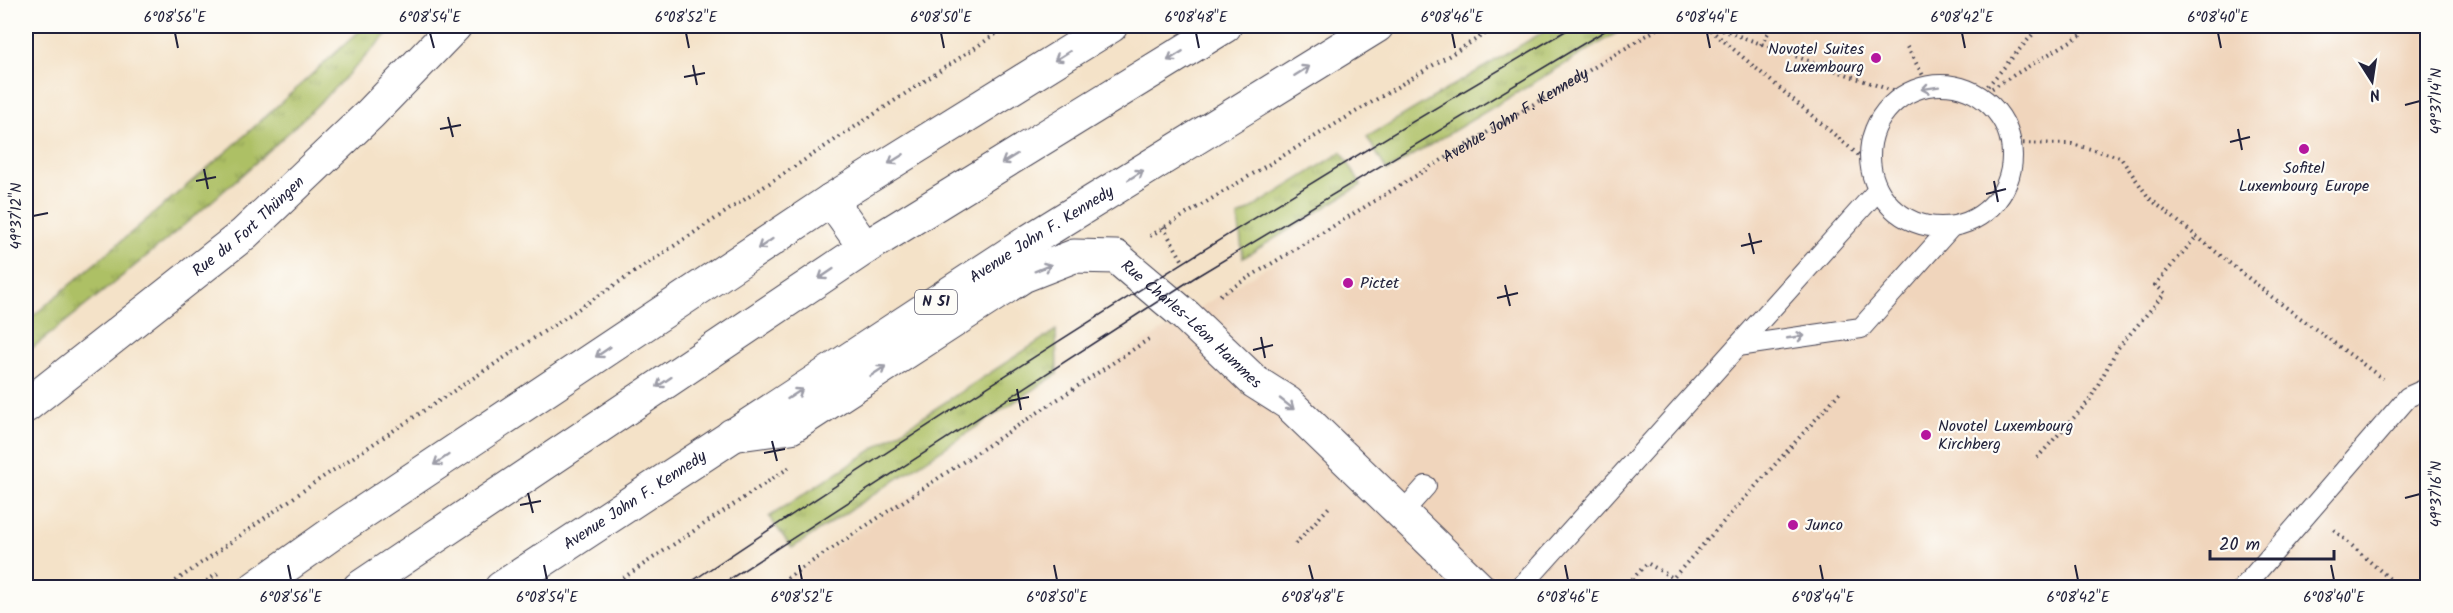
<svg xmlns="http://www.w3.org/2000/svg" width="2453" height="613" font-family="Kalam,sans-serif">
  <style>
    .built { fill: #f0d5bc }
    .grass { fill: url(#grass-tufts); stroke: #687150; stroke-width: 1.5 }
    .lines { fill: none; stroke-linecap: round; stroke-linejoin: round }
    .lane-casing { stroke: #423f50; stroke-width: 22 }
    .street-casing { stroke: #423f50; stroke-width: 35 }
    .primary-casing { stroke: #423f50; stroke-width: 35 }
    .path { stroke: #423f50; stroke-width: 4; stroke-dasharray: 1.5 4.5; stroke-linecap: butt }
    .lane { stroke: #fff; stroke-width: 20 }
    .street { stroke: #fff; stroke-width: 33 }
    .primary { stroke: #fff; stroke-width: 33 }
    .tram { stroke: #22223b; stroke-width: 1.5 }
    .oneway { stroke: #9c9ca7 }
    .ticks { fill: none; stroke: #22223b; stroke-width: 2 }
    .poi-dot { fill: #b5179e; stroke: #fdfcf7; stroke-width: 2 }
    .labels { text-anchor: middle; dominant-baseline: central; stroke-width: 4.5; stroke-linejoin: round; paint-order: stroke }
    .shield { fill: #fdfcf7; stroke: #646373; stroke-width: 1.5 }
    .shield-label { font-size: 15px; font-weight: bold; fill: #22223b }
    .poi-label { font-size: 16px; fill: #22223b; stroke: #fdfcf7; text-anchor: start }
    .street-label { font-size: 16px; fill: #22223b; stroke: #fdfcf7 }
    .neatline { fill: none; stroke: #22223b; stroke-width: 2 }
    .ticks-label { font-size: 15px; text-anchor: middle; fill: #22223b }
  </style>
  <defs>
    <pattern id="grass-tufts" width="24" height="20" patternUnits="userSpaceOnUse" patternTransform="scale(1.5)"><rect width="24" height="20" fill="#adc065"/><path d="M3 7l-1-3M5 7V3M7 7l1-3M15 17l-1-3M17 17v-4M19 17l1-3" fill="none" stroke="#8c9c54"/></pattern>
  </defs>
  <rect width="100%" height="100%" fill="#fdfcf7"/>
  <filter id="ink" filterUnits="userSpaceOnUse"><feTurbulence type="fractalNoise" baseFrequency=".0167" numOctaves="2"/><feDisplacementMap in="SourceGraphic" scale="12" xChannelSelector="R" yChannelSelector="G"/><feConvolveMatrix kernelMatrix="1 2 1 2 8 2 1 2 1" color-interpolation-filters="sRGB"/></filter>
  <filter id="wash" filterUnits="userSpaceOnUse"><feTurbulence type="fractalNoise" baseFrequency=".008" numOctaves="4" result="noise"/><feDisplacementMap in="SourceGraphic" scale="24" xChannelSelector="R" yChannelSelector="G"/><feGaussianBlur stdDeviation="1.35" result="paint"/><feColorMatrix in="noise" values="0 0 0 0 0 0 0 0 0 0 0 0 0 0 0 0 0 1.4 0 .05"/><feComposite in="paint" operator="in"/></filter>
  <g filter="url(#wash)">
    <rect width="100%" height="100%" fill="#f4e2c8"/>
    <path class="built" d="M1662,26H2427V587L772,588L1155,335Z"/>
    <g class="grass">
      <path d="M365,26H394C284,147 154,252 26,353V322L232,147Z"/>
      <path d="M1553,26H1628L1387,171L1367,137Z"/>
      <path d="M1342,152L1361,185L1243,258L1238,217Z"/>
      <path d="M1056,330L1057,374L792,548L769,517Z"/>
    </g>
  </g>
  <g filter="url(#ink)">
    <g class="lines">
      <defs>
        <g id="lane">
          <circle cx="1941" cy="156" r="71"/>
          <path d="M1738,346L1861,328L1951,227"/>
          <path d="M1402,513L1426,486"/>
          <path d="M1520,588L1878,190"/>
          <path d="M2243,588L2408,397L2428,388"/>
        </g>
        <g id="street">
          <path d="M831,200L865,248"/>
          <path id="s2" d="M26,406L244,234L370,114L455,26"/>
          <path id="s3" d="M732,435L791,427L1023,276L1074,256L1116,257L1186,316L1255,382L1288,403L1479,588"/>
          <path d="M255,588L344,525L831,200L1111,26"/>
        </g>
        <g id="primary">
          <path d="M359,588L865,248L1225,26"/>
          <path id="s4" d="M501,588L1029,241L1377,26"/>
        </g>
      </defs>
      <use href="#lane" class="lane-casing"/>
      <use href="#street" class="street-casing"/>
      <use href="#primary" class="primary-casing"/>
      <g class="path">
        <path d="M1706,26L1868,163"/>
        <path d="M1711,26L1904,95"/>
        <path d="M2040,26L1979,96L2096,26"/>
        <path d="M1761,45L1771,28"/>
        <path d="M1907,47L1929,86"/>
        <path d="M2011,143L2072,144L2120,157L2149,198L2272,297L2383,379"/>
        <path d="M1163,227L1184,263"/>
        <path d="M1150,236L1498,26"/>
        <path id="s1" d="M1220,295L1662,26"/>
        <path d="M2037,458L2089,401L2118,348L2165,293L2155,285L2197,236"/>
        <path d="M2334,530L2400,588"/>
        <path d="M1295,544L1331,505"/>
        <path d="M166,588L317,481L1008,26"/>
        <path d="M197,588L221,571"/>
        <path d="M608,588L790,467"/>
        <path d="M772,588L1152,337"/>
        <path d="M1624,588L1647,563L1673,578L1842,390"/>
      </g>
      <use href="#lane" class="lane"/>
      <use href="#street" class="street"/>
      <use href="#primary" class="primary"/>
      <g class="tram">
        <path d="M682,588C974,392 1271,203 1574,26"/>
        <path d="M716,588L1194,278L1613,26"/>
      </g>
    </g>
    <defs><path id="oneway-shaft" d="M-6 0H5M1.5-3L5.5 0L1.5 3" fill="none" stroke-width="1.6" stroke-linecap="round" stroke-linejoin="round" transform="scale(1.5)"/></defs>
    <g class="oneway">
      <use href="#oneway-shaft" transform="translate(1062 56) rotate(148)"/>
      <use href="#oneway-shaft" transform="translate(1175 56) rotate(148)"/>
      <use href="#oneway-shaft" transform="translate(1302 71) rotate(-32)"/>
      <use href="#oneway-shaft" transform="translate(1930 88) rotate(171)"/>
      <use href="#oneway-shaft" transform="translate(896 159) rotate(148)"/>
      <use href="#oneway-shaft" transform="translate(1009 159) rotate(148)"/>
      <use href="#oneway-shaft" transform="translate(1136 175) rotate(-32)"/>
      <use href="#oneway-shaft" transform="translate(765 244) rotate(146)"/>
      <use href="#oneway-shaft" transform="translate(1043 268) rotate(-22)"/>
      <use href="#oneway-shaft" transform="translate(826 274) rotate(146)"/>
      <use href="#oneway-shaft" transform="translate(1796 337) rotate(-8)"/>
      <use href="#oneway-shaft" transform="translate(603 352) rotate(146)"/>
      <use href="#oneway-shaft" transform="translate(878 371) rotate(-33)"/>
      <use href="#oneway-shaft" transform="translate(664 382) rotate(146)"/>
      <use href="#oneway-shaft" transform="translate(795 394) rotate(-33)"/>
      <use href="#oneway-shaft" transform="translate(1287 404) rotate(38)"/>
      <use href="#oneway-shaft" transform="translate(441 460) rotate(146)"/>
    </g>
  </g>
  <path class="ticks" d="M175,33L178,48M430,33L434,48M686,33L689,48M941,33L944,48M1196,33L1199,48M1452,33L1455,48M1707,33L1710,48M1962,33L1965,48M2218,33L2221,48M693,65L697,85M684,77L705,73M2405,105L2420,101M448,117L453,137M440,129L461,125M2238,129L2242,150M2230,142L2250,137M204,169L208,189M196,181L216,177M1994,181L1998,202M1986,194L2006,189M33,216L48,213M1749,233L1754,254M1741,246L1762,241M1505,285L1510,306M1497,298L1518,293M1261,337L1265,358M1253,350L1273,345M1017,389L1021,410M1009,401L1029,397M772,441L777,461M764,453L785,449M528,493L533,513M2405,498L2420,494M520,505L541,501M288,565L291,580M544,565L547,580M799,565L802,580M1054,565L1057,580M1309,565L1313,580M1565,565L1568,580M1820,565L1823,580M2075,565L2078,580M2331,565L2334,580"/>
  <g class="poi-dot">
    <circle cx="1876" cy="58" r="6"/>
    <circle cx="2304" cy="149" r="6"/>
    <circle cx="1348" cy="283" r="6"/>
    <circle cx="1926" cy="435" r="6"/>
    <circle cx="1793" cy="525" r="6"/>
  </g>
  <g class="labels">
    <rect class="shield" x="915" y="290" width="42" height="24" rx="4.5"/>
    <g class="shield-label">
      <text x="936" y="302">N 51</text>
    </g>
    <g class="poi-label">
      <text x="1864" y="49" text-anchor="end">Novotel Suites<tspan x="1864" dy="18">Luxembourg</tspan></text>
      <text x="2304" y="168" text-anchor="middle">Sofitel<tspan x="2304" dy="18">Luxembourg Europe</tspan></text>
      <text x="1360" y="283">Pictet</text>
      <text x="1938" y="426">Novotel Luxembourg<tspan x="1938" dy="18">Kirchberg</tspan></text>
      <text x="1805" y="525">Junco</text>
    </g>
    <g class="street-label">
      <text stroke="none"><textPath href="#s1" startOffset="346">Avenue John F. Kennedy</textPath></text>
      <text stroke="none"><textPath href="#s2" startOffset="286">Rue du Fort Thüngen</textPath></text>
      <text stroke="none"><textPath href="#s4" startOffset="646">Avenue John F. Kennedy</textPath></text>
      <text stroke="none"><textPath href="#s3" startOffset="534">Rue Charles-Léon Hammes</textPath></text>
      <text stroke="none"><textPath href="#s4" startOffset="160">Avenue John F. Kennedy</textPath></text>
    </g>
  </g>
  <rect width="2453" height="613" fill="none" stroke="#fdfcf7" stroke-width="66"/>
  <g transform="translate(2372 81) rotate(168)" stroke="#fdfcf7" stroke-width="4.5" paint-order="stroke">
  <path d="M0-4.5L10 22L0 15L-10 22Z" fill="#22223b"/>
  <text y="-9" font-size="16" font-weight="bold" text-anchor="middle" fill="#22223b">N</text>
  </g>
  <path d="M2210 550v9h124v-9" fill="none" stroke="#22223b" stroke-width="3"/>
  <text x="2219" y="550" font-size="18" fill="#22223b" stroke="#fdfcf7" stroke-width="4.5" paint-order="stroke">20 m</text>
  <rect x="33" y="33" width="2387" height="547" class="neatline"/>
  <g class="ticks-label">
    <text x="175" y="22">6°08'56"E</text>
    <text x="430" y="22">6°08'54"E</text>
    <text x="686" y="22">6°08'52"E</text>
    <text x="941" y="22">6°08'50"E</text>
    <text x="1196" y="22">6°08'48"E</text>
    <text x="1452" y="22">6°08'46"E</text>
    <text x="1707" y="22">6°08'44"E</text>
    <text x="1962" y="22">6°08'42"E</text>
    <text x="2218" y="22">6°08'40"E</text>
    <text transform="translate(2436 101) rotate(-90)" y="5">49°37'14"N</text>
    <text transform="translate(16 216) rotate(-90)" y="5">49°37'12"N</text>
    <text transform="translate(2436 494) rotate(-90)" y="5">49°37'16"N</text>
    <text x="291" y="602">6°08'56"E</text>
    <text x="547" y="602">6°08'54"E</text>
    <text x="802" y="602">6°08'52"E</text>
    <text x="1057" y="602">6°08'50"E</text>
    <text x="1313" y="602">6°08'48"E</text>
    <text x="1568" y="602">6°08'46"E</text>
    <text x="1823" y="602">6°08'44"E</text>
    <text x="2078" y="602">6°08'42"E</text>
    <text x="2334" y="602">6°08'40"E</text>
  </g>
</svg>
